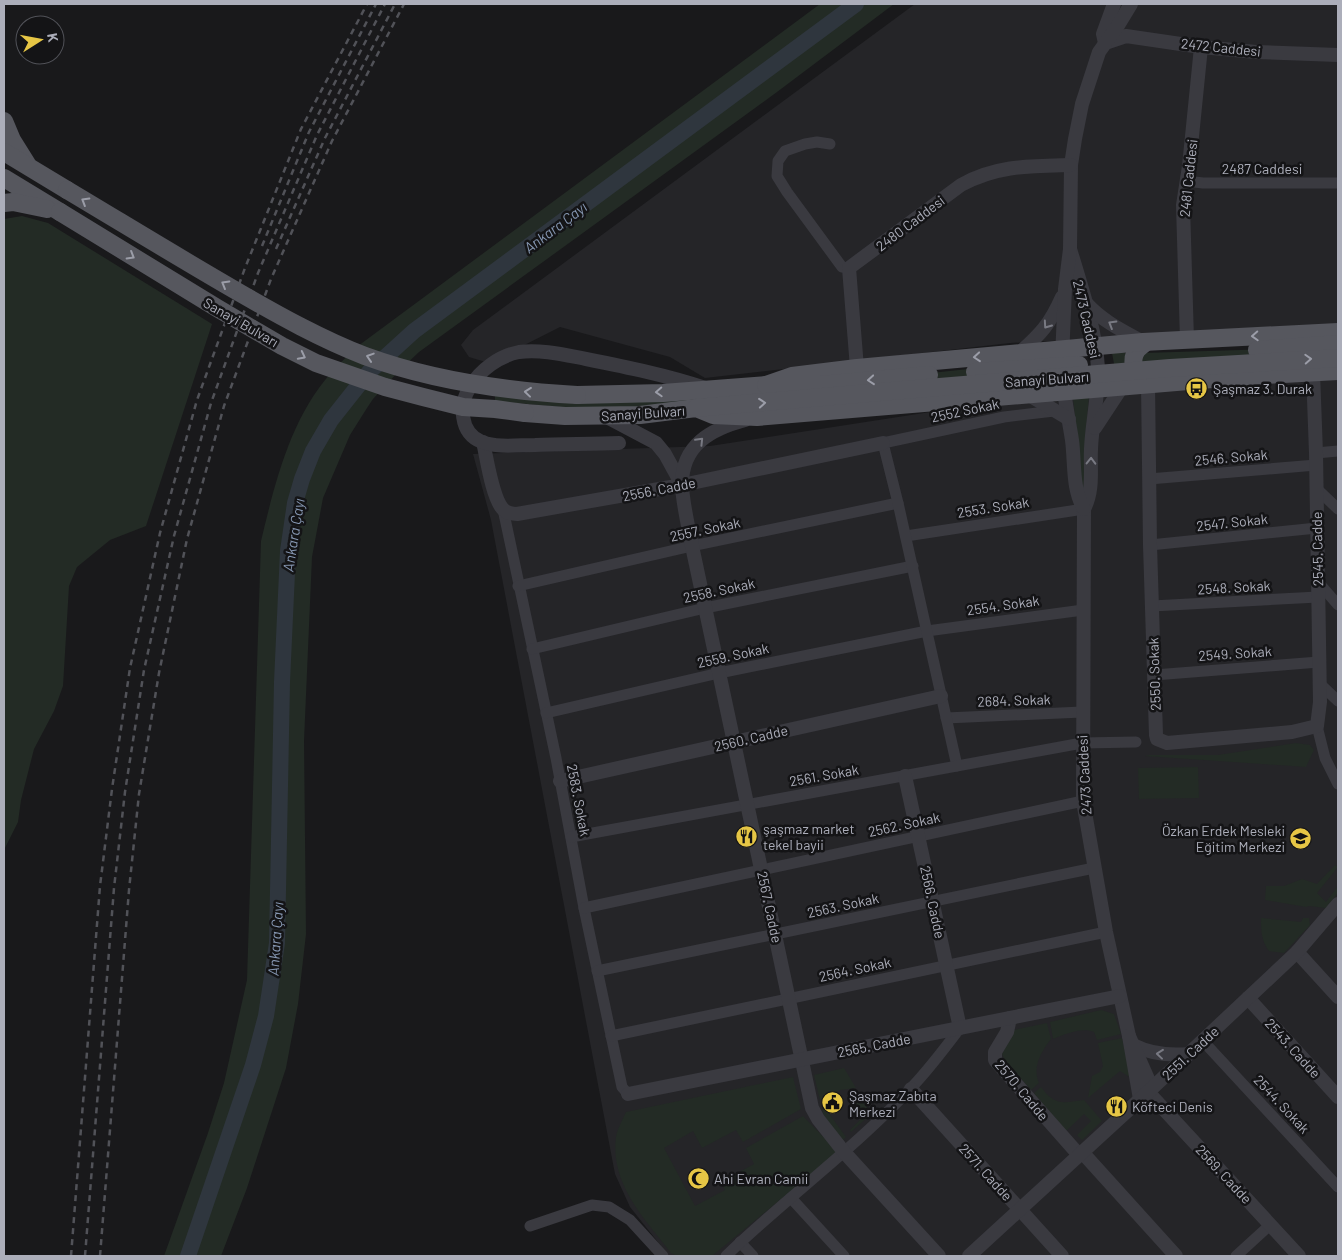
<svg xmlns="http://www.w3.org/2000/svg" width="1342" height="1260" font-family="Barlow,sans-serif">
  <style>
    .built { fill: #252528 }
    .green { fill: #232b25 }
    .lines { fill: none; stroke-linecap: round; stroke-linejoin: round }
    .river { stroke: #2f363e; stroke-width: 16 }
    .minor { stroke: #3a3a40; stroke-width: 11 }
    .tertiary { stroke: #3a3a40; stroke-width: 14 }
    .primary { stroke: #56575e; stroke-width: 18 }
    .rail { stroke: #515258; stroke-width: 2.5; stroke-dasharray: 6 5; stroke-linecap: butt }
    .primary-bridge { stroke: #56575e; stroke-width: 18 }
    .oneway { stroke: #9b9da8 }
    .oneway2 { stroke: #797a83 }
    .labels { text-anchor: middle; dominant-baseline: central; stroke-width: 5; stroke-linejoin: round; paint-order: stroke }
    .street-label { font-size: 14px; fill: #acaeba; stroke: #141416 }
    .poi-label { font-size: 14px; fill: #acaeba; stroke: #141416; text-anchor: start }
    .water-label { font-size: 15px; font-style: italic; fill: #8697b2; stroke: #141416 }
  </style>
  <rect width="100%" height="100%" fill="#19191b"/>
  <g class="built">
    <path d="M915,4H1338V326L1010,343L705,378L670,357L560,327L489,363L469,357L461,345L473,330Z"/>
    <path d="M1338,372V1256H669L630,1207L615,1174L491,520L473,454L710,446L1066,391Z"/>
  </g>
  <g class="green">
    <path d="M820,4H894L777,92L419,352L398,372L373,399L367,408L350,435L323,498L312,557L304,741L306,934L298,1004L286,1068L247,1188L221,1256H164L208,1133L224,1083L247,980L261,541C275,483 290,419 331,373C339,363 349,355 358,346Z"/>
    <path d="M22,216L48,223L212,324L146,526L110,540L77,567L69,586L63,686L54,711L34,749L21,800L18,822L4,850V219Z"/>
    <path d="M1338,347L1115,369L1112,353H1143Z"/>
    <path d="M987,367L1046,373L622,408L560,407L495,401V396L903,376Z"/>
    <path d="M1089,395L1086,431L1084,497H1083L1073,397Z"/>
    <path d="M1296,743L1310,745L1314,750L1306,767L1145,756L1149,755H1218Z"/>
    <path d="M1198,767L1199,798L1139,799L1138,768Z"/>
    <path d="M1335,865L1338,867L1317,893L1326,902L1338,886V893L1326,908L1309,906L1306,907L1265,900L1266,886H1284L1302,879L1317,884Z"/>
    <path d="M1261,918L1301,922L1303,918H1309L1310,925L1284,953L1269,951C1261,941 1261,930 1261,918Z"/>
    <path d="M1101,1010L1114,1014L1121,1034L1097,1040L1094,1032C1083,1027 1065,1034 1053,1039L1050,1022Z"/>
    <path d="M1047,1023L1051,1039C1041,1052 1032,1067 1039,1083L1031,1090L1005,1060L1002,1054L1014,1030Z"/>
    <path d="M1122,1038L1131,1078L1120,1071L1088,1098L1092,1076L1100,1072L1103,1066L1098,1043Z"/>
    <path d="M844,1068L856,1088L840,1090L820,1100L814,1075Z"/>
    <path d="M793,1077L801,1109L743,1142L736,1130L702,1148L693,1131L664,1148L695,1206L725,1190L721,1182L754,1164L746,1148L803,1116L838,1152L712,1256H677L671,1253C644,1218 610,1184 616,1137C617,1129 623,1119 626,1112Z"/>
    <path d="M1041,1087C1055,1106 1062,1103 1084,1100L1102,1121L1082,1140L1077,1135L1091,1121L1084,1114L1066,1131L1034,1093Z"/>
    <path d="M859,1094L871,1114L851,1132L850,1130L862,1118L860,1115L856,1117L852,1112L858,1107L852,1099Z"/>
    <path d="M825,1108L846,1137L843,1140L824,1118L822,1109Z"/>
  </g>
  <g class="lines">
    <path class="river" d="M188,1256L253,1065L266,1016L277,943L282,682L288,551L295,503L302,479L313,451L331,420L369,372L414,331L856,4"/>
    <g class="minor">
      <path d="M830,144L817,142L805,144L785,151L778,161L777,176L787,192L842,267L849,268"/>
      <path d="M1186,181L1203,183H1338"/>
      <path d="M1316,453L1338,451"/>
      <path d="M1149,479L1316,465"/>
      <path d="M1317,489L1338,509"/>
      <path d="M503,509L556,758L584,908L622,1087L628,1094"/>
      <path d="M906,536L1084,509"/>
      <path d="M1150,545L1317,528"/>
      <path d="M1318,582L1338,605"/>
      <path d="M518,586L692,546L898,503"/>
      <path d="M1152,606L1318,597"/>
      <path d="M532,649L705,608L913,566"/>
      <path d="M1154,675L1319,662"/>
      <path d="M1319,683L1338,701"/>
      <path d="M546,713L719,673L927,631L1083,610"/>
      <path d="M946,718L1082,712"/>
      <path d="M1317,726L1325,758L1338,784"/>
      <path d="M957,766L898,503L883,443L1004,417L1054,411"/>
      <path d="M571,837L1082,743L1136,742"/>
      <path d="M584,908L1083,801"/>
      <path d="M597,971L1094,868"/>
      <path d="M611,1036L1106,932"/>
      <path d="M1203,1041L1338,1187"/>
      <path d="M791,1198L844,1256"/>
      <path d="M530,1226L592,1205L609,1207L630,1220L663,1256"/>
      <path d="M740,1242L753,1256"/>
      <path d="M726,1256C786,1198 855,1148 912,1087C930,1068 945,1048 960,1028"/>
      <path d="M1236,1256L1270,1225"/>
    </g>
    <g class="tertiary">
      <path d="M1105,43L1126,36L1201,47L1256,52L1338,55"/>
      <path d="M1105,43L1103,34L1114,4"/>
      <path d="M1070,249C1081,285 1096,331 1098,368C1099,393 1092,423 1091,449C1090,469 1094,490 1084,509L1083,801L1106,932L1129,1036"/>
      <path d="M1086,303C1102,321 1123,331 1143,342"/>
      <path d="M1187,340L1183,205L1189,166L1201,47"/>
      <path d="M1018,354C1041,334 1050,324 1062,297"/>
      <path d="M1062,358L1065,289L1070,249L1071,165L1075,139L1082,104L1099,52L1117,27L1131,4"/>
      <path d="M857,368L849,268L961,185C997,165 1031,166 1071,165"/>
      <path d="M1063,382C1065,402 1069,421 1072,440C1075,463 1072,489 1084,509"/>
      <path d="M1148,384L1150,545L1156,735L1157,739L1167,743L1292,732L1317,726L1320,702L1316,453L1313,372"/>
      <path d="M1029,395L1069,419"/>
      <path d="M605,416L656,443L665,454L682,485"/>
      <path d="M745,420C711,429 682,445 682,484C682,501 689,529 692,546L812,1108L818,1119L844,1152L939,1256"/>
      <path d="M1095,428L1122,387"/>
      <path d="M483,442C487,459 492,496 502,508C506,513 511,514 517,514L682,485L883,443"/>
      <path d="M619,443C591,444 563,444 535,445C518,445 498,448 482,442C459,433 459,404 470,387C480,370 499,356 519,352C541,349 565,355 586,359C626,367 666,375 705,388"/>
      <path d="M905,776L960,1028"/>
      <path d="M560,781L941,696"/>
      <path d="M1297,952L1338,997"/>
      <path d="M1248,998L1338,1097"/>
      <path d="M1010,1018L1007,1032L995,1052V1060L1079,1155"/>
      <path d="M1133,1045C1151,1054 1168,1056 1189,1054"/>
      <path d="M911,1089L1062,1256"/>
      <path d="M1148,1092L1299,1256"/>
      <path d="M628,1094L1120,996"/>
      <path d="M1140,1099L1129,1036L1152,1088"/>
      <path d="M1082,1152L1176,1256"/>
      <path d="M969,1256L1148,1092L1297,952L1338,904"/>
    </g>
    <g class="primary">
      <path d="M4,121L12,140L27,164"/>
      <path d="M4,152L67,190"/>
      <path d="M4,178L60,212"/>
      <path d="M4,203L13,202L47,209"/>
      <path d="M1144,382C1134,377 1130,359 1137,350C1139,347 1144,344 1146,342"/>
      <path d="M577,395L663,393L766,385L792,376L857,368L1143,342L1338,332"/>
      <path d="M525,413L565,416L640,415L696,408L713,415L757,417L1248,376L1338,371"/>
    </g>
    <g class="rail">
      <path d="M262,246L309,132L376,4"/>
      <path d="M276,249L325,138L395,4"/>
      <path d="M71,1256L100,886L112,789L130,668L160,533L197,400L245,268L301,129L367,4"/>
      <path d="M85,1256L114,888L125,792L144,670L174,536L211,403L258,273L317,135L385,4"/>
      <path d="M100,1256L129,890L139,794L159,673L187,539L224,406L271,279L332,141L404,4"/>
    </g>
    <g class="primary-bridge">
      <path d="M67,190C124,224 181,259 240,293C280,316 321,339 365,356C433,381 505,391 577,395"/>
      <path d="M60,212L217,308L282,346L316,363L385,387L423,397L463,407L495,409L525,413"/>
      <path d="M1257,350L1338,344"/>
      <path d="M975,372L1079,365"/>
      <path d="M766,385H820L929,375"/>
      <path d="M696,408L903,390L1170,368L1338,358"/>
    </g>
  </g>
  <defs><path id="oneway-chevron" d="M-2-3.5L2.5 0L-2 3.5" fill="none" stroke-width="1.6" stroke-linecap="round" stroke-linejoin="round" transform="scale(1.25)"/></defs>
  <g class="oneway">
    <use href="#oneway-chevron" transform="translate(85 201) rotate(-149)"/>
    <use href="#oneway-chevron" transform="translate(131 256) rotate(31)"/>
    <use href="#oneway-chevron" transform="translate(225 284) rotate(-150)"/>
    <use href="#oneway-chevron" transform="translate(1255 336) rotate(177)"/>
    <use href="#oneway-chevron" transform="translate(302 356) rotate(27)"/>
    <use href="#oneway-chevron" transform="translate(370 357) rotate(-162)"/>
    <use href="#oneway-chevron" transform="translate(977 357) rotate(175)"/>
    <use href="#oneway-chevron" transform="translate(1308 359) rotate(-3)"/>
    <use href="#oneway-chevron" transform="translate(871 380) rotate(175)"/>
    <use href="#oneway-chevron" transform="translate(528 392) rotate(-174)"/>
    <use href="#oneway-chevron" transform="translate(659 392) rotate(177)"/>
    <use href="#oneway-chevron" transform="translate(762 403) rotate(-5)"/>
  </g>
  <g class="oneway2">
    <use href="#oneway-chevron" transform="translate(1112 324) rotate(-149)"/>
    <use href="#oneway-chevron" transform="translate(1047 325) rotate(125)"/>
    <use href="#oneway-chevron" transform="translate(700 441) rotate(-46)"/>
    <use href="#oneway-chevron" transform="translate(1091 461) rotate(-89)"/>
    <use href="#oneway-chevron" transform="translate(1160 1054) rotate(-174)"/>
  </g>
  <defs>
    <symbol id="bus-disc" viewBox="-11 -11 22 22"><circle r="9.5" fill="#e6c645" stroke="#141416"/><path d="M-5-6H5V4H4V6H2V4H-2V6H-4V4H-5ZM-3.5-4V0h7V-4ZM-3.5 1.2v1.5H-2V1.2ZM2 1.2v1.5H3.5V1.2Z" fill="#111"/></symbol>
    <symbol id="restaurant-disc" viewBox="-11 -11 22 22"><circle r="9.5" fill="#e6c645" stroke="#141416"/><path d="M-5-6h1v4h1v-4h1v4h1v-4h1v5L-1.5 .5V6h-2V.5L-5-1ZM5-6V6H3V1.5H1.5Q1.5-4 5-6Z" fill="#111"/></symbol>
    <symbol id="school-disc" viewBox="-11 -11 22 22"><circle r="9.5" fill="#e6c645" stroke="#141416"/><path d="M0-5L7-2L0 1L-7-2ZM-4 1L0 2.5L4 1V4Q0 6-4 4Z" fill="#111"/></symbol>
    <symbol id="civic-disc" viewBox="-11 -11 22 22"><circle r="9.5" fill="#e6c645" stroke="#141416"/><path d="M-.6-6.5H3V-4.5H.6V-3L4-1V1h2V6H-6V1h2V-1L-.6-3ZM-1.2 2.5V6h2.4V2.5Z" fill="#111"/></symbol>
    <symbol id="mosque-disc" viewBox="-11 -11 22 22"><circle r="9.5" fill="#e6c645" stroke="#141416"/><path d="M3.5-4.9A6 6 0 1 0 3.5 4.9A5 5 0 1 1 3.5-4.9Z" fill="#111"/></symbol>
  </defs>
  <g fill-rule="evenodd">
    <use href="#bus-disc" x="1184" y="376" width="25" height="25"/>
    <use href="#restaurant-disc" x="734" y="824" width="25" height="25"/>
    <use href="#school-disc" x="1288" y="826" width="25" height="25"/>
    <use href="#civic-disc" x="820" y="1090" width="25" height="25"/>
    <use href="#restaurant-disc" x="1104" y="1094" width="25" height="25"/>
    <use href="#mosque-disc" x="686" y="1166" width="25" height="25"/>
  </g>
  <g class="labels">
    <g class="street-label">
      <text transform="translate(1221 47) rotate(6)">2472 Caddesi</text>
      <text x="1262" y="168">2487 Caddesi</text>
      <text transform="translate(1188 178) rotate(-84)">2481 Caddesi</text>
      <text transform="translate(910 223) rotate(-37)">2480 Caddesi</text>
      <text transform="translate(1087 319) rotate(77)">2473 Caddesi</text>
      <text transform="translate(241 322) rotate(30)">Sanayi Bulvarı</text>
      <text transform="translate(1047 379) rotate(-4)">Sanayi Bulvarı</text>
      <text transform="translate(965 410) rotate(-12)">2552 Sokak</text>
      <text transform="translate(643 413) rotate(-4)">Sanayi Bulvarı</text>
      <text transform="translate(1231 457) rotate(-5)">2546. Sokak</text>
      <text transform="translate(659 489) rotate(-11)">2556. Cadde</text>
      <text transform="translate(993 507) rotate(-9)">2553. Sokak</text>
      <text transform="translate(1232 522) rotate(-6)">2547. Sokak</text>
      <text transform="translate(705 529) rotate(-12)">2557. Sokak</text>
      <text transform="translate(1317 549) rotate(-91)">2545. Cadde</text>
      <text transform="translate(1234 587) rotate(-3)">2548. Sokak</text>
      <text transform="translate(719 590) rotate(-12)">2558. Sokak</text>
      <text transform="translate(1003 605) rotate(-8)">2554. Sokak</text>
      <text transform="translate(1235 653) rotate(-4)">2549. Sokak</text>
      <text transform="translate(733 655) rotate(-12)">2559. Sokak</text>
      <text transform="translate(1154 674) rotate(-92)">2550. Sokak</text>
      <text transform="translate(1014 700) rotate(-2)">2684. Sokak</text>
      <text transform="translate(751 738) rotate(-13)">2560. Cadde</text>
      <text transform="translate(824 775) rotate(-10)">2561. Sokak</text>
      <text transform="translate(1084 775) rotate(-93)">2473 Caddesi</text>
      <text transform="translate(579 800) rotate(79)">2583. Sokak</text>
      <text transform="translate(904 824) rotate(-12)">2562. Sokak</text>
      <text transform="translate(933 902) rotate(78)">2566. Cadde</text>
      <text transform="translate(843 905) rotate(-12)">2563. Sokak</text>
      <text transform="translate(770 907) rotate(78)">2567. Cadde</text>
      <text transform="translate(855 969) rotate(-12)">2564. Sokak</text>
      <text transform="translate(874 1045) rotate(-11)">2565. Cadde</text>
      <text transform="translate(1293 1048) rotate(48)">2543. Cadde</text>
      <text transform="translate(1190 1053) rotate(-43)">2551. Cadde</text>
      <text transform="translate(1022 1090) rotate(50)">2570. Cadde</text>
      <text transform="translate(1282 1104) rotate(47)">2544. Sokak</text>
      <text transform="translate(986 1172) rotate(48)">2571. Cadde</text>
      <text transform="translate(1224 1174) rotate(47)">2569. Cadde</text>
    </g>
    <g class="poi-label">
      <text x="1213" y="388">Şaşmaz 3. Durak</text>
      <text x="763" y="828">şaşmaz market<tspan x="763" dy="16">tekel bayii</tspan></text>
      <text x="1285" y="830" text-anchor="end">Özkan Erdek Mesleki<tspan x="1285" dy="16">Eğitim Merkezi</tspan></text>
      <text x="849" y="1095">Şaşmaz Zabıta<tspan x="849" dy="16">Merkezi</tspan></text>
      <text x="1132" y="1106">Köfteci Denis</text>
      <text x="714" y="1178">Ahi Evran Camii</text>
    </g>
    <g class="water-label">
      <text transform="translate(555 227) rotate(-37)">Ankara Çayı</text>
      <text transform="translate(293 535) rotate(-81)">Ankara Çayı</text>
      <text transform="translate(275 939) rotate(-86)">Ankara Çayı</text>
    </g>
  </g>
  <rect width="1342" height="1260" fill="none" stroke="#acaeba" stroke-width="10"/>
  <g transform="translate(40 40) rotate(79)"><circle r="24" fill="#141416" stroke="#515258"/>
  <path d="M0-4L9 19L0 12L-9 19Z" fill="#e6c645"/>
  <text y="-8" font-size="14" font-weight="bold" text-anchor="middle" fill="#acaeba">K</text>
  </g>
</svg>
